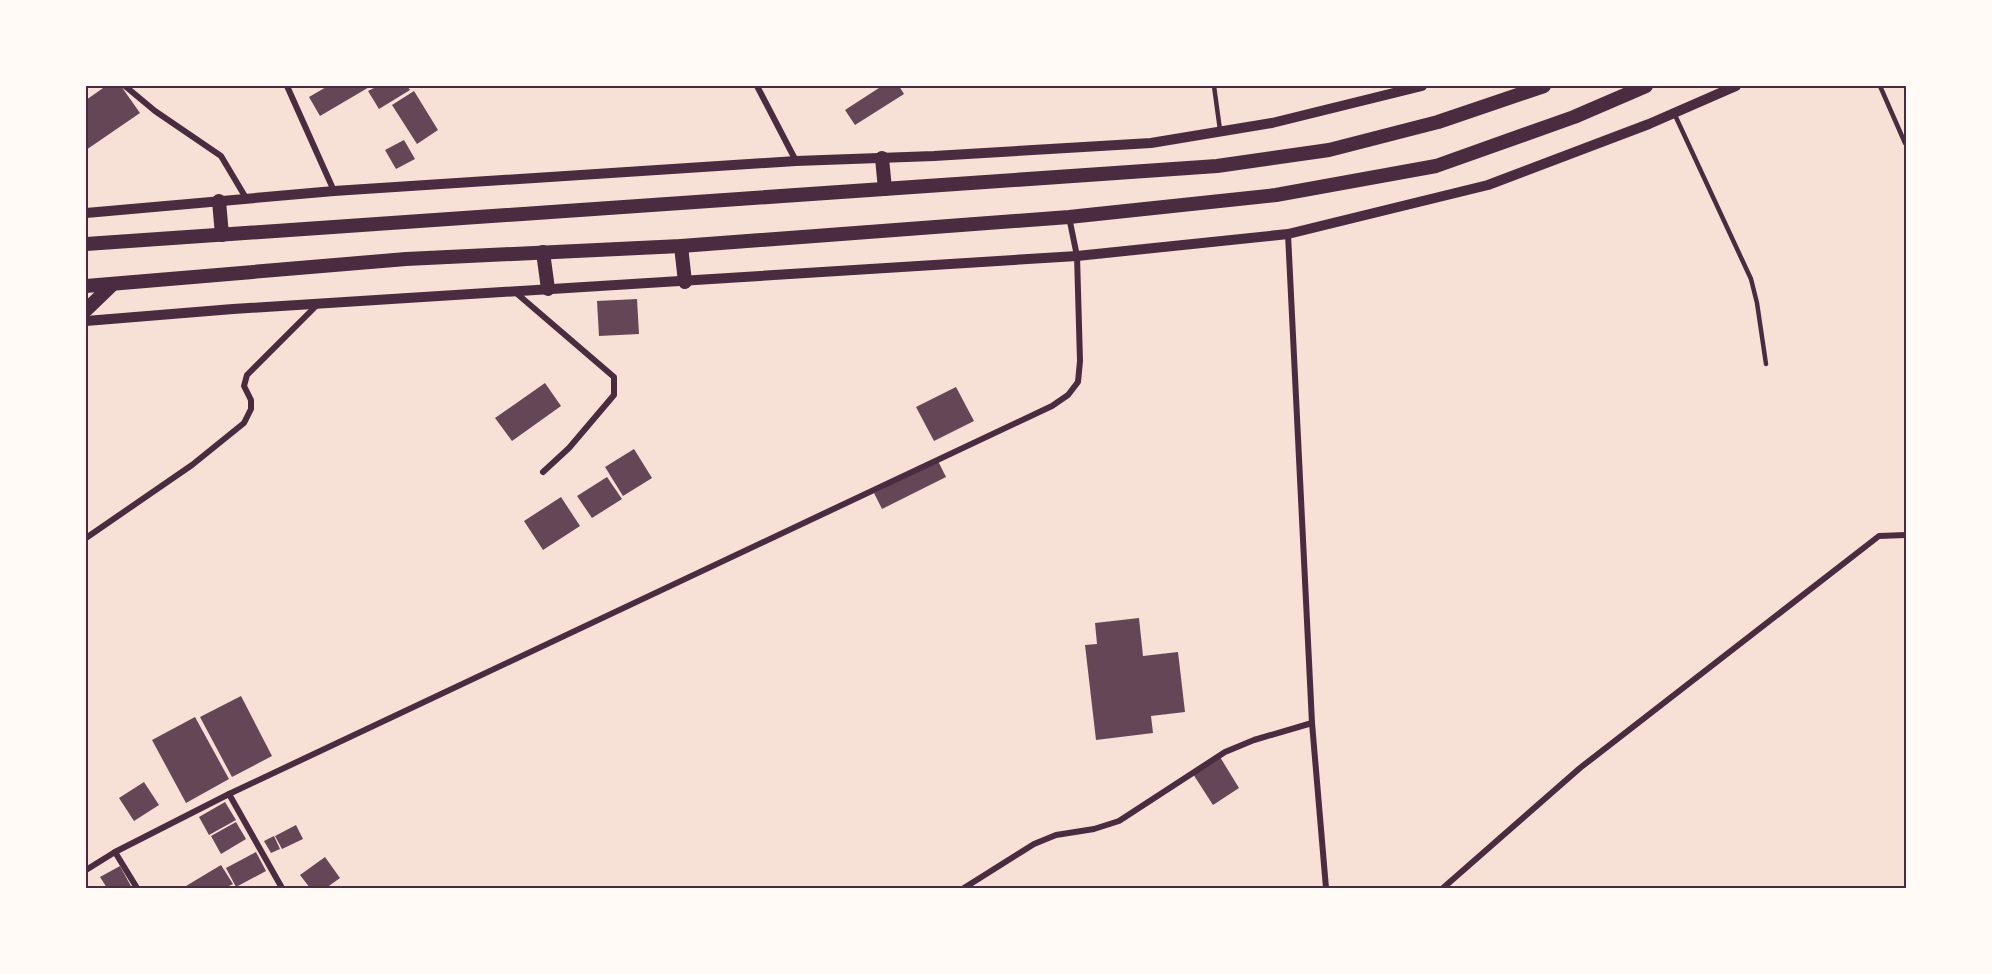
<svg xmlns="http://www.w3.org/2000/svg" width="1992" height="974" font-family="'Asap Condensed',sans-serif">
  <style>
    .building { fill: #644757 }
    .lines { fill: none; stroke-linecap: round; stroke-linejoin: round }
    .service { stroke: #4a2c40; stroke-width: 4.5 }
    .minor { stroke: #4a2c40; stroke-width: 6 }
    .tertiary { stroke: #4a2c40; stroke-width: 10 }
    .trunk { stroke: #4a2c40; stroke-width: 14 }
    .neatline { fill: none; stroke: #4a2c40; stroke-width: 2 }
  </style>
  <rect width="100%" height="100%" fill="#f7e1d7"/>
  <g class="building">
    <path d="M106,86H121L140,113L86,150V100Z"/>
    <path d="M328,86H371L320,116L309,97Z"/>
    <path d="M378,86H407L410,90L379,109L368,91Z"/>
    <path d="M882,86H899L904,94L855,125L845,110Z"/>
    <path d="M414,91L438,130L417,144L392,105Z"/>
    <path d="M404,140L415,159L396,169L385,150Z"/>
    <path d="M637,299L639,334L599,336L597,301Z"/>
    <path d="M545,383L561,406L512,441L495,418Z"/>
    <path d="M956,387L974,421L934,441L916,407Z"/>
    <path d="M634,449L652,478L623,496L605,467Z"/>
    <path d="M938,461L946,477L882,509L874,493Z"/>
    <path d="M607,477L622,499L592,518L577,496Z"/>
    <path d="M561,497L580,526L543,550L524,521Z"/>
    <path d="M1139,618L1143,656L1178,652L1185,712L1151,716L1153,733L1096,740L1085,645L1097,644L1095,623Z"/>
    <path d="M241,696L272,756L232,777L200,717Z"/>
    <path d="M195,717L229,779L186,803L152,740Z"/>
    <path d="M1220,757L1239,788L1213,805L1193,774Z"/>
    <path d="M144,782L159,805L134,821L119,798Z"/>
    <path d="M225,802L236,820L209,835L199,817Z"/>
    <path d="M236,822L246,839L221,854L211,836Z"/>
    <path d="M296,825L303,839L282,849L275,836Z"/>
    <path d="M274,836L280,849L271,853L264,841Z"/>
    <path d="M256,852L266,871L236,887L226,868Z"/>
    <path d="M325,857L340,878L326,888H310L300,875Z"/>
    <path d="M221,865L233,884L225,888H188L186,886Z"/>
    <path d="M120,866L132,888H107L100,877Z"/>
  </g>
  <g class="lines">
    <g class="service">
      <path d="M1214,86L1220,130"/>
      <path d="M1880,86L1905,143"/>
      <path d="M1674,113L1751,279L1757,303L1766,364"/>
    </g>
    <g class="minor">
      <path d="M125,86L155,111L221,156L246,198"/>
      <path d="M287,86L334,191"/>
      <path d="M757,86L796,161"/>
      <path d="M1288,234L1312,723L1326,888"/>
      <path d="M515,292L614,377V395L569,448L543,472"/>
      <path d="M86,538L192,465L244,423L251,409V400L244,386L247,375L318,304"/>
      <path d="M229,794L282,888"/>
      <path d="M115,852L137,888"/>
      <path d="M86,870L115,852L229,794L1052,406L1068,395L1078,382L1080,361L1077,256L1069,217"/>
      <path d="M964,888L1034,844L1056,835L1094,829L1119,821L1225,752L1254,740L1312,723"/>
      <path d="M1443,888L1580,768L1879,536L1906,535"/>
    </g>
    <g class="tertiary">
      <path d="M86,213L334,191L796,161L934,156L1151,143L1272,123L1422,86"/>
      <path d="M86,321L233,309L1077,256L1288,234L1488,185L1649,124L1736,86"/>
    </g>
    <g class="trunk">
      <path d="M882,158L885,189"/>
      <path d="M219,201L222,235"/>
      <path d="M86,244L1217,166L1329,150L1438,122L1544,86"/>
      <path d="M681,246L685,282"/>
      <path d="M543,252L548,289"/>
      <path d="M86,286L406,259L681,246L1069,217L1276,195L1436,166L1574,117L1646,86"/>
      <path d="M86,310L113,284"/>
    </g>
  </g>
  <rect width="1992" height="974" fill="none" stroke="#fffaf5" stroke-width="174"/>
  <rect x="87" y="87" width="1818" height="800" class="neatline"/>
</svg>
